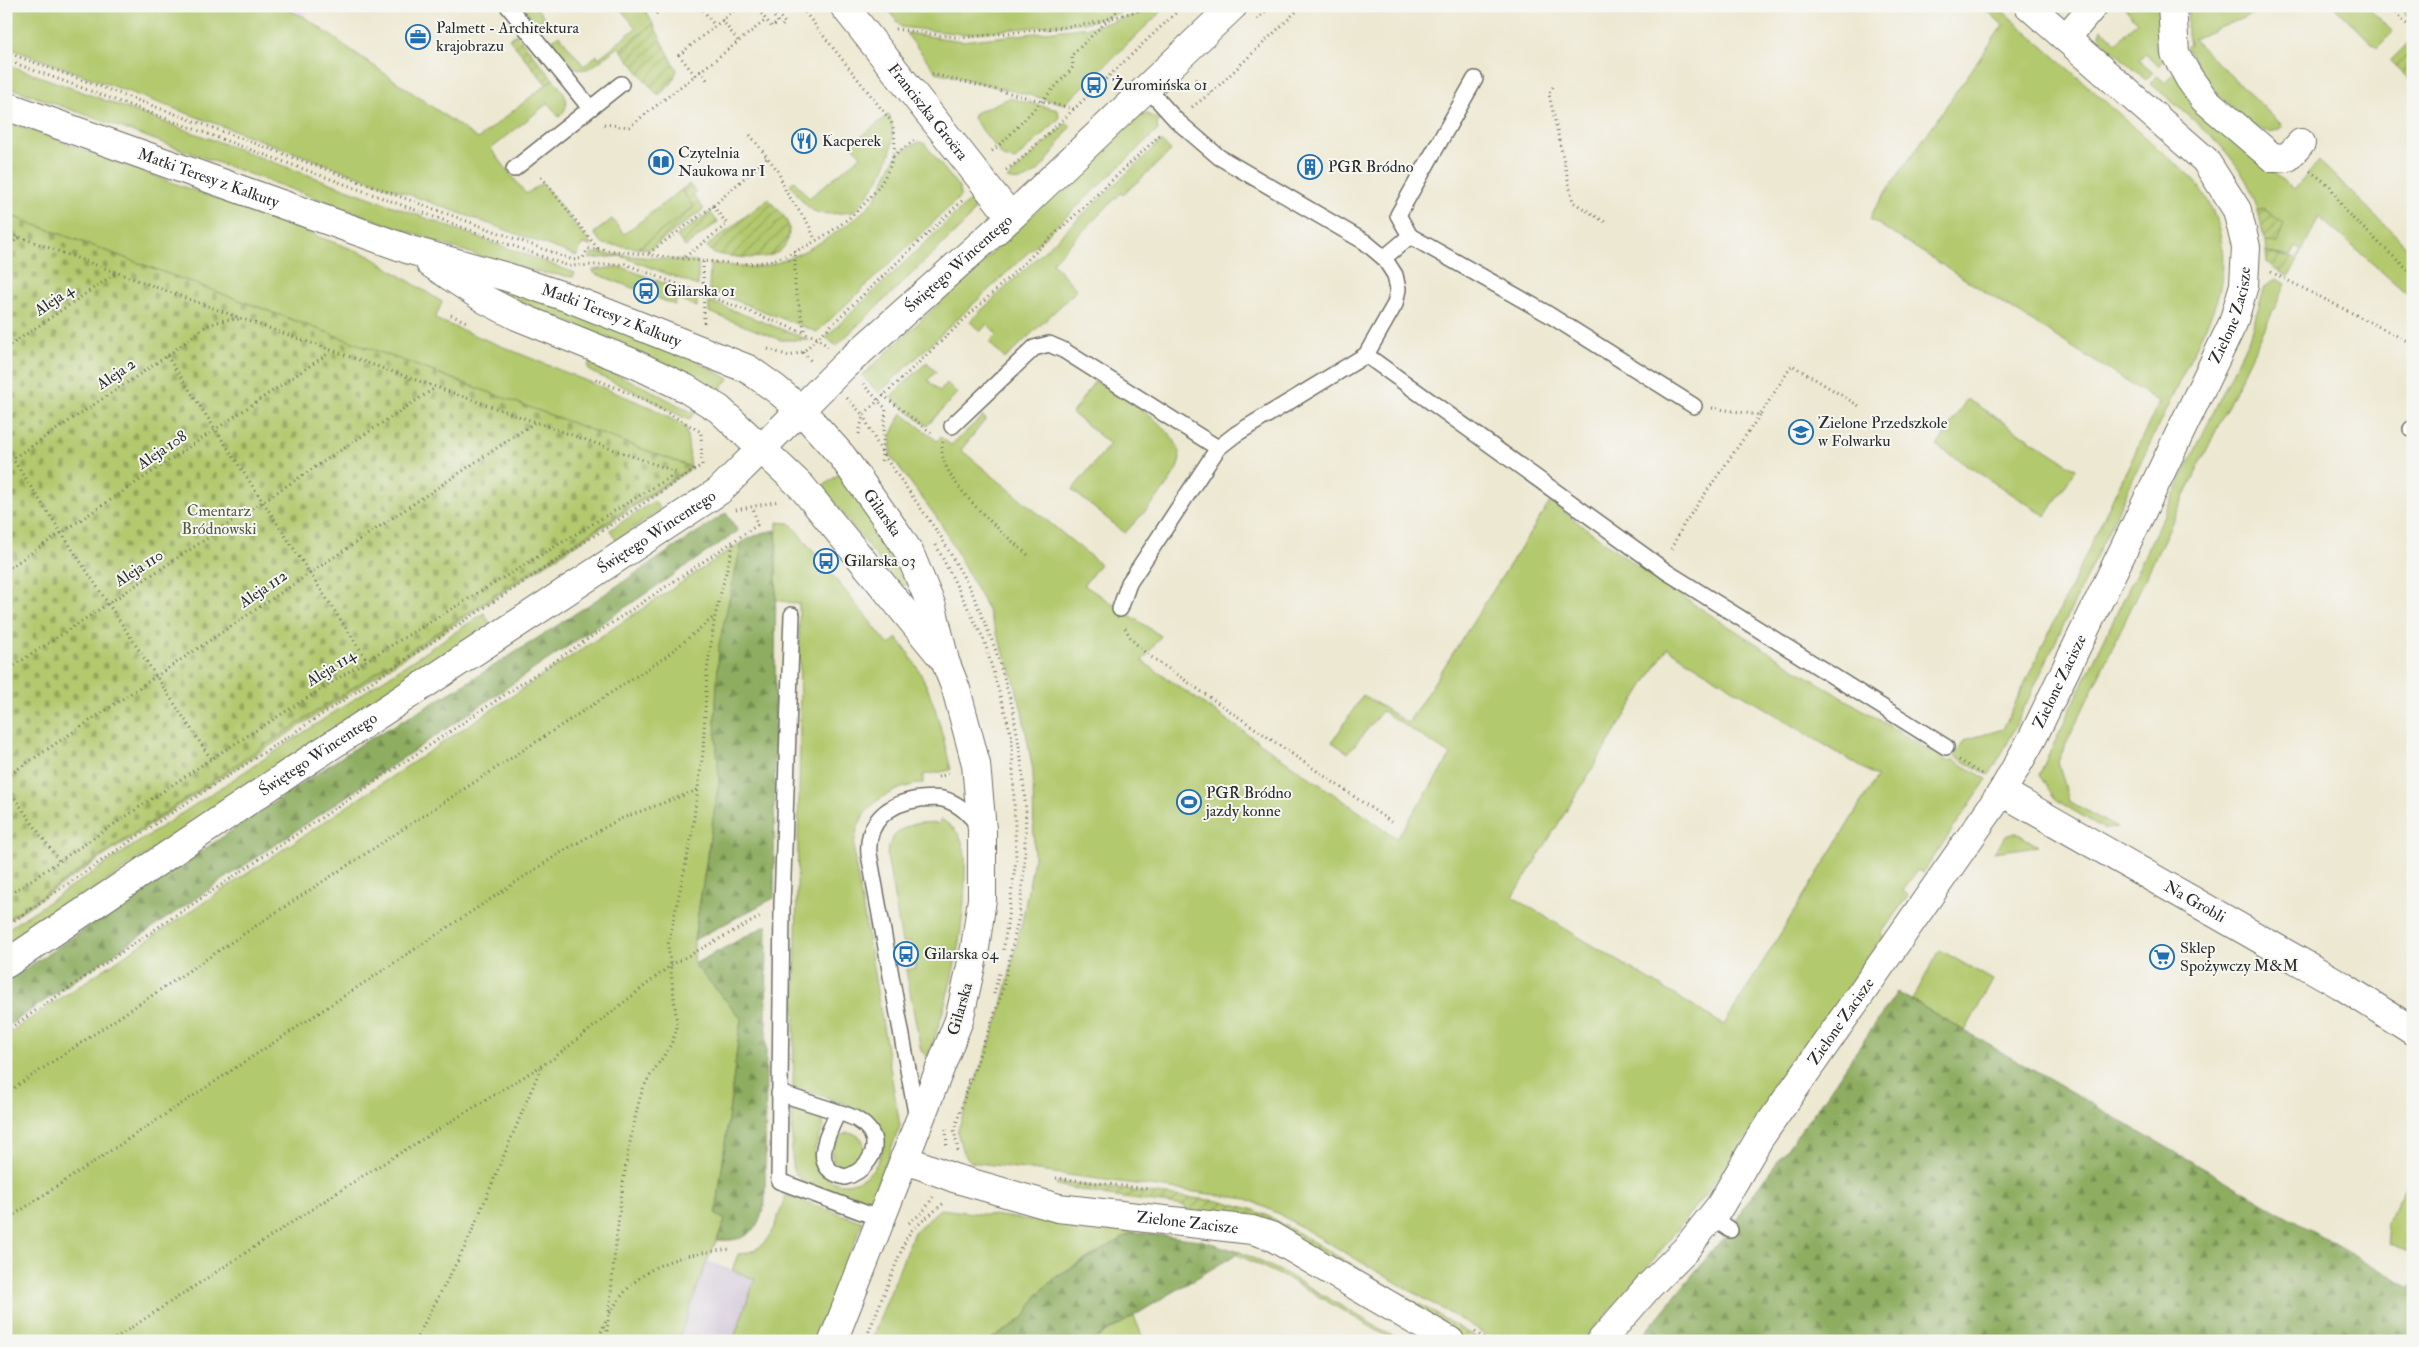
<svg xmlns="http://www.w3.org/2000/svg" width="2419" height="1347" font-family="'IM FELL Double Pica',serif">
  <style>
    .built { fill: #edd1e9 }
    .industrial { fill: #ccbfd4 }
    .green { fill: #b3c96e; stroke: #6f7a4c; fill-rule: evenodd }
    .forest { fill: url(#forest-firs); stroke: #5c6c46 }
    .cemetery { fill: url(#cemetery-stones); stroke: #6f7a4c }
    .garden { fill: url(#garden-furrows); stroke: #6f7a4c }
    .lines { fill: none; stroke-linecap: round; stroke-linejoin: round }
    .service-casing { stroke: #6f6d65; stroke-width: 18 }
    .minor-casing { stroke: #6f6d65; stroke-width: 30 }
    .tertiary-casing { stroke: #6f6d65; stroke-width: 30 }
    .path { stroke: #6f6d65; stroke-width: 3; stroke-dasharray: 1 4; stroke-linecap: butt }
    .service { stroke: #fff; stroke-width: 15 }
    .minor { stroke: #fff; stroke-width: 28 }
    .tertiary { stroke: #fff; stroke-width: 28 }
    .labels { text-anchor: middle; dominant-baseline: central; stroke-width: 4; stroke-linejoin: round; paint-order: stroke }
    .poi-label { font-size: 16px; fill: #2b2b2b; stroke: #f6f6f2; text-anchor: start }
    .street-label { font-size: 16px; fill: #2b2b2b; stroke: #f6f6f2 }
    .park-label { font-size: 16px; fill: #545a3f; stroke: #f6f6f2 }
  </style>
  <defs>
    <pattern id="forest-firs" width="22" height="20" patternUnits="userSpaceOnUse" patternTransform="scale(1.25)"><rect width="22" height="20" fill="#8ead61"/><path d="M5 1l3.5 6h-7zM16 11l3.5 6h-7z" fill="#748d50"/></pattern>
    <pattern id="cemetery-stones" width="16" height="16" patternUnits="userSpaceOnUse" patternTransform="scale(1.25)"><rect width="16" height="16" fill="#b3c96e"/><path d="M2 7V4a2 2 0 0 1 4 0v3zM10 15v-3a2 2 0 0 1 4 0v3z" fill="#92a35b"/></pattern>
    <pattern id="garden-furrows" width="10" height="10" patternUnits="userSpaceOnUse" patternTransform="scale(1.25)"><rect width="10" height="10" fill="#b3c96e"/><path d="M-1 1l2-2M0 10L10 0M9 11l2-2" fill="none" stroke="#92a35b"/></pattern>
  </defs>
  <rect width="100%" height="100%" fill="#f6f6f2"/>
  <filter id="ink" filterUnits="userSpaceOnUse"><feTurbulence type="fractalNoise" baseFrequency=".02" numOctaves="2"/><feDisplacementMap in="SourceGraphic" scale="10" xChannelSelector="R" yChannelSelector="G"/><feConvolveMatrix kernelMatrix="1 2 1 2 8 2 1 2 1" color-interpolation-filters="sRGB"/></filter>
  <filter id="wash" filterUnits="userSpaceOnUse"><feTurbulence type="fractalNoise" baseFrequency=".0096" numOctaves="4" result="noise"/><feDisplacementMap in="SourceGraphic" scale="20" xChannelSelector="R" yChannelSelector="G"/><feGaussianBlur stdDeviation="1.12" result="paint"/><feColorMatrix in="noise" values="0 0 0 0 0 0 0 0 0 0 0 0 0 0 0 0 0 1.4 0 .05"/><feComposite in="paint" operator="in"/></filter>
  <g filter="url(#wash)">
    <rect width="100%" height="100%" fill="#ede8d1"/>
    <path class="built" d="M277,6H314L303,16Z"/>
    <path class="industrial" d="M707,1261L756,1279L733,1341H678Z"/>
    <g class="green">
      <path d="M6,6H277L303,16L478,139L553,79C563,91 574,103 559,117L548,103L491,149L526,194L542,183L592,246L582,244L577,256L6,47Z"/>
      <path d="M522,6H535L545,18L537,25Z"/>
      <path d="M618,6H643L653,24L621,50L618,47C581,76 582,80 551,41L559,35L584,66L597,55L599,58L636,28Z"/>
      <path d="M885,6H1144L1089,22L962,34L901,27Z"/>
      <path d="M1167,6L1065,104L936,72L906,33L962,41L1091,27Z"/>
      <path d="M1982,6H1997L2193,179C2225,218 2231,266 2212,313L2007,744L1989,775L1954,756L1965,740L2003,729L2159,402L1870,219L1875,208L2003,25Z"/>
      <path d="M2123,6H2161L2167,57L2159,66L2144,54L2139,60L2153,72L2146,80L2103,42L2100,35L2102,29L2117,43L2137,21Z"/>
      <path d="M2188,6H2272L2193,39L2283,126C2269,138 2258,128 2245,119C2216,96 2204,78 2186,46L2190,44L2187,31Z"/>
      <path d="M2334,6H2367L2393,32L2377,48Z"/>
      <path d="M6,64L575,273L573,277L529,271L448,246L6,86Z"/>
      <path d="M2175,72L2211,119L2294,190L2319,161L2413,252V299L2319,217L2298,259L2302,249L2296,246L2291,256L2266,253L2265,242L2277,243L2265,209L2258,211C2244,154 2191,119 2150,83L2157,76L2166,83Z"/>
      <path d="M1009,98L1058,110L1059,119L1015,160L1003,157L973,118L975,113Z"/>
      <path d="M889,114C903,149 876,188 853,212C813,216 813,216 790,184L794,181L809,198L861,156L852,144Z"/>
      <path d="M1147,114L1161,120L1157,124L1158,130L879,393L862,376L1134,119Z"/>
      <path d="M6,121L368,255L442,302L435,319L650,407L686,427L691,469L198,793L6,922V920L262,747L691,467L6,214Z"/>
      <path d="M1067,122L1071,126C1054,146 1039,189 1007,179Z"/>
      <path d="M1161,141L1171,151L1123,195L1121,193L1052,262L1077,290L1005,359L989,342L997,334L987,324L980,332L970,321Z"/>
      <path d="M918,142L924,143L960,189V197L817,332L709,290L710,263C726,265 743,268 759,267C792,263 852,227 873,201C884,186 887,171 896,157C900,151 912,146 918,142Z"/>
      <path d="M681,190L695,207L638,248L602,244L594,233L612,219L624,234Z"/>
      <path d="M975,200L973,212L967,221L836,346L826,337L967,203Z"/>
      <path d="M597,253L698,262V286L621,256L589,259L592,254Z"/>
      <path d="M616,267L624,268L697,296V307L677,299L675,305L657,298L658,293L637,284L635,289L594,273L593,270Z"/>
      <path d="M2276,279L2286,284L2058,761L2069,801L2117,828L2104,829L2056,800L2039,775L2249,338L2265,287Z"/>
      <path d="M500,287L684,354L729,379L718,392L614,341L502,294Z"/>
      <path d="M709,301L809,340H781L709,312Z"/>
      <path d="M589,362L646,388L695,414L688,420L642,395L591,372L588,367Z"/>
      <path d="M927,362L936,372L928,380L939,391L947,383L957,393L927,426L890,397Z"/>
      <path d="M1095,381C1118,396 1188,430 1179,463C1172,486 1141,515 1125,533L1072,490L1110,444L1072,413Z"/>
      <path d="M1967,399L2076,469L2046,516L1937,446Z"/>
      <path d="M902,413L937,441L940,437L951,445L983,416L986,419L961,450L1100,564L1084,585L1161,636L1142,661L1397,838L1451,755L1382,711L1348,753L1332,742L1363,695L1408,723L1550,502L1662,584L1807,676L1949,762L1952,759L1987,779L1923,873L1917,870L1903,891L1908,895L1881,934L1888,940C1791,1077 1697,1216 1583,1341H1497L1277,1213L1247,1199L971,1162L963,1153L957,1132L1000,1014L1022,922L1034,859L1033,771L1022,711L1013,677L987,608L940,522L890,455L891,436ZM1667,648L1877,777L1724,1025L1513,897Z"/>
      <path d="M839,474L877,527L910,578L906,586L897,583L822,487Z"/>
      <path d="M654,501L661,510L616,540L610,530Z"/>
      <path d="M777,522L790,523L889,645L897,638C932,682 938,717 951,770L923,775V783C880,790 849,813 855,862L900,1126L873,1195L863,1202L808,1185L796,1175L792,1167V1103L821,1114C832,1132 802,1148 820,1171C853,1212 912,1145 865,1113C851,1104 811,1093 793,1087L800,746L799,604L776,600Z"/>
      <path d="M742,542L720,644L715,720L719,781L694,940V964L741,1018L716,1215L726,1220L707,1261L678,1341H6V1035Z"/>
      <path d="M484,613L490,623L6,949V930Z"/>
      <path d="M941,819C948,824 956,829 960,837C967,850 965,868 965,882C963,943 948,1000 928,1057L921,1051L906,970L916,968L911,942L902,943L887,856C889,828 915,819 939,824Z"/>
      <path d="M2015,832L2038,846L1994,852L2006,836Z"/>
      <path d="M1940,950L1993,980L1965,1031L1912,1000Z"/>
      <path d="M847,1133L855,1134L861,1138C870,1151 857,1165 845,1169L833,1161L831,1147L837,1137Z"/>
      <path d="M2413,1175V1255L2390,1243L2386,1225Z"/>
      <path d="M786,1195L863,1222L815,1341H733L755,1279L732,1270L738,1254C771,1253 776,1220 786,1195Z"/>
      <path d="M940,1209L1133,1232L1058,1275L1025,1316L1013,1326L988,1341H871L914,1232Z"/>
      <path d="M1240,1252L1287,1274L1401,1341H1395L1290,1280L1236,1254Z"/>
      <path d="M1134,1316L1144,1341H1092Z"/>
    </g>
    <g class="forest">
      <path d="M726,513L738,531L6,1027V982L361,744C488,675 606,593 726,513Z"/>
      <path d="M776,530L774,898L694,940L719,781L715,720L719,644L742,542L761,533Z"/>
      <path d="M767,925L765,1202C758,1232 748,1242 717,1240L725,1220L716,1215L741,1018L694,964Z"/>
      <path d="M1897,992L2410,1287L2413,1283V1341H1638L1736,1222L1743,1208L1821,1103Z"/>
      <path d="M1133,1232L1200,1240L1240,1252L1092,1341H988L1013,1326L1025,1316L1038,1294L1052,1280Z"/>
    </g>
    <path class="cemetery" d="M6,214L691,467L262,747L6,920Z"/>
    <g class="garden">
      <path d="M2397,6H2413V13L2408,17Z"/>
      <path d="M653,24L677,70L672,83L658,96L621,50Z"/>
      <path d="M516,34L553,79L546,84L509,39Z"/>
      <path d="M2413,38V83L2390,61Z"/>
      <path d="M689,184L696,193L693,195L704,209L650,249L638,248L694,207L681,190Z"/>
      <path d="M768,199C775,208 783,212 787,222C790,227 789,233 788,238C781,267 735,256 714,254L707,246Z"/>
      <path d="M2264,209L2284,224L2277,243L2265,242L2258,211Z"/>
      <path d="M710,212L718,222L685,247L677,236Z"/>
      <path d="M2266,253L2298,259L2289,277L2276,270L2267,262Z"/>
      <path d="M1057,1182L1226,1202L1254,1210L1274,1219L1482,1341H1465L1287,1237L1189,1214L1185,1206L1108,1196L1056,1185Z"/>
    </g>
  </g>
  <g filter="url(#ink)">
    <g class="lines">
      <defs>
        <g id="service">
          <path d="M508,6L590,108"/>
          <path d="M514,169L621,84"/>
          <path d="M1410,236L1398,215L1475,79"/>
          <path d="M1384,258L1410,236L1548,314L1694,406"/>
          <path d="M1366,355L1667,572L1946,747"/>
          <path d="M952,426L1034,348L1049,344L1063,350L1218,448L1236,434L1366,355L1395,304L1398,289L1395,275L1384,258L1365,242L1219,157L1176,120L1147,88"/>
          <path d="M2411,429H2413"/>
          <path d="M1120,609L1129,583L1218,448"/>
          <path d="M792,615L782,905L779,1181L881,1219"/>
          <path d="M779,1093L838,1112C829,1133 807,1168 845,1177C862,1173 882,1152 871,1133C864,1121 851,1116 838,1112"/>
          <path d="M917,1119L869,854C866,821 889,803 920,799C927,799 935,797 943,799C958,803 970,814 979,827"/>
          <path d="M1712,1217L1730,1230"/>
        </g>
        <g id="minor">
          <path id="s1" d="M844,6L1011,217"/>
          <path d="M2172,6L2175,53L2189,78L2204,99L2273,158L2288,157L2301,143"/>
          <path d="M2066,38L2093,6"/>
          <path id="s2" d="M2002,792L2341,985L2413,1031"/>
          <path id="s3" d="M904,1159L954,1178L1058,1208L1252,1230L1271,1236L1450,1341"/>
          <path id="s4" d="M1601,1341L1649,1286L1685,1250L1720,1206L1759,1139L2002,792L2033,737L2233,323L2244,285L2246,247L2237,210L2205,160L2029,6"/>
        </g>
        <g id="tertiary">
          <path id="s5" d="M6,106L410,250L507,277L569,298L748,369L776,389L800,409L842,456L896,532L909,552L932,607L945,661L956,689L976,764L982,830V899L975,948L959,1020L833,1341"/>
          <path d="M430,263L486,300L517,316L633,363L685,388L719,409L802,487L941,656"/>
          <path id="s6" d="M6,964L297,768L719,491L845,365L1011,217L1233,6"/>
        </g>
      </defs>
      <use href="#service" class="service-casing"/>
      <use href="#minor" class="minor-casing"/>
      <use href="#tertiary" class="tertiary-casing"/>
      <g class="path">
        <path d="M700,6L715,26"/>
        <path d="M755,6L772,27L778,22L766,6"/>
        <path d="M771,6L785,23L780,28"/>
        <path d="M2388,6L2413,30"/>
        <path d="M656,14L665,6"/>
        <path d="M1257,19L1271,6"/>
        <path d="M722,20L738,41"/>
        <path d="M895,29L962,38L1090,24L1155,6"/>
        <path d="M6,52L573,260L583,258L588,249H598L539,174"/>
        <path d="M6,60L568,266L625,264L818,338L828,347"/>
        <path d="M700,71L708,81"/>
        <path d="M932,74L1074,109"/>
        <path d="M695,75L679,55L740,6"/>
        <path d="M1195,79L1211,93"/>
        <path d="M1553,87L1549,94L1573,202L1605,222"/>
        <path d="M1192,107L1211,93L1302,6"/>
        <path d="M604,124L629,127L766,20"/>
        <path d="M750,135L778,171L786,192L809,225L815,240"/>
        <path d="M992,151L1005,140L1070,71L1073,67L1072,55L1122,6"/>
        <path d="M893,156L916,139"/>
        <path d="M1006,170L1020,160L1183,6"/>
        <path d="M2310,171L2330,186L2344,210L2413,275"/>
        <path d="M6,232L243,319L677,472"/>
        <path d="M6,247L20,237"/>
        <path d="M598,249L703,261"/>
        <path d="M795,250V287L805,333"/>
        <path d="M649,253L713,206L768,157"/>
        <path d="M685,257L727,224L713,206"/>
        <path d="M2271,272L2413,344"/>
        <path d="M451,315L469,323"/>
        <path d="M704,323L703,261C723,262 745,266 765,262C817,250 915,186 891,121L800,6"/>
        <path d="M6,348L116,273"/>
        <path d="M768,349L789,356L803,352L964,199"/>
        <path d="M803,352L811,361"/>
        <path d="M167,356L367,660"/>
        <path d="M863,384L886,409L881,464"/>
        <path d="M883,395L934,435"/>
        <path d="M847,398L863,415L1161,134"/>
        <path d="M1712,408L1760,415L1792,365L1859,406"/>
        <path d="M863,415L882,453L941,537L972,592L995,648L1013,709L1021,758L1026,811L1024,870L1019,916L1002,993L970,1081L964,1078"/>
        <path d="M859,434L863,416"/>
        <path d="M943,442C932,476 1006,535 1030,557"/>
        <path d="M6,449L211,759"/>
        <path d="M6,463L167,356L206,326L224,320L240,319"/>
        <path d="M736,510L779,501"/>
        <path d="M936,545L984,640L1012,737L1016,860L1003,953"/>
        <path d="M1671,549L1684,524L1760,415"/>
        <path d="M6,570L332,351"/>
        <path d="M1125,628L1132,640L1147,654L1391,822"/>
        <path d="M6,671L435,388"/>
        <path d="M1959,760L1983,775"/>
        <path d="M6,777L534,423"/>
        <path d="M938,777L951,773"/>
        <path d="M6,786L59,861"/>
        <path d="M6,897L211,759L367,660L677,473"/>
        <path d="M6,926L170,814L702,465L701,432L647,401L593,378"/>
        <path d="M994,994L999,973"/>
        <path d="M6,1031L151,932L734,541L757,525L753,507"/>
        <path d="M6,1093L278,911L664,658L715,616"/>
        <path d="M946,1129L947,1148"/>
        <path d="M958,1151L954,1130L970,1081"/>
        <path d="M1056,1178L1149,1189"/>
        <path d="M6,1220L563,851L620,819L698,790"/>
        <path d="M909,1223L923,1212L933,1197"/>
        <path d="M610,1313C639,1263 678,1255 731,1249"/>
        <path d="M1475,1332L1489,1341"/>
        <path d="M111,1341L358,1179L554,1058L671,965L762,916"/>
        <path d="M415,1341L467,1243L542,1065"/>
        <path d="M597,1341L607,1319"/>
        <path d="M606,1341C615,1260 619,1178 640,1098C647,1070 674,1053 677,1024L668,945L691,839L703,752L707,671L715,616L734,541"/>
        <path d="M865,1341L906,1239L912,1230L945,1202"/>
      </g>
      <use href="#service" class="service"/>
      <use href="#minor" class="minor"/>
      <use href="#tertiary" class="tertiary"/>
    </g>
  </g>
  <defs>
    <symbol id="office-ring" viewBox="-11 -11 22 22"><circle r="9.5" fill="#f6f6f2" stroke="#1f6fb2" stroke-width="1.5"/><path d="M-6-3h4V-5.5h4V-3h4V5H-6ZM-1-4.5V-3h2v-1.5ZM-6 0V1H6V0Z" fill="#1f6fb2"/></symbol>
    <symbol id="bus-ring" viewBox="-11 -11 22 22"><circle r="9.5" fill="#f6f6f2" stroke="#1f6fb2" stroke-width="1.5"/><path d="M-5-6H5V4H4V6H2V4H-2V6H-4V4H-5ZM-3.5-4V0h7V-4ZM-3.5 1.2v1.5H-2V1.2ZM2 1.2v1.5H3.5V1.2Z" fill="#1f6fb2"/></symbol>
    <symbol id="restaurant-ring" viewBox="-11 -11 22 22"><circle r="9.5" fill="#f6f6f2" stroke="#1f6fb2" stroke-width="1.5"/><path d="M-5-6h1v4h1v-4h1v4h1v-4h1v5L-1.5 .5V6h-2V.5L-5-1ZM5-6V6H3V1.5H1.5Q1.5-4 5-6Z" fill="#1f6fb2"/></symbol>
    <symbol id="library-ring" viewBox="-11 -11 22 22"><circle r="9.5" fill="#f6f6f2" stroke="#1f6fb2" stroke-width="1.5"/><path d="M-6-4Q-3-5.5-.7-3.5V5Q-3 3-6 4ZM6-4Q3-5.5 .7-3.5V5Q3 3 6 4Z" fill="#1f6fb2"/></symbol>
    <symbol id="building-ring" viewBox="-11 -11 22 22"><circle r="9.5" fill="#f6f6f2" stroke="#1f6fb2" stroke-width="1.5"/><path d="M-4-6H4V6H1V3H-1V6H-4ZM-2.5-4.3h1.7v1.8h-1.7ZM.8-4.3h1.7v1.8H.8ZM-2.5-1h1.7V.8h-1.7ZM.8-1h1.7V.8H.8Z" fill="#1f6fb2"/></symbol>
    <symbol id="school-ring" viewBox="-11 -11 22 22"><circle r="9.5" fill="#f6f6f2" stroke="#1f6fb2" stroke-width="1.5"/><path d="M0-5L7-2L0 1L-7-2ZM-4 1L0 2.5L4 1V4Q0 6-4 4Z" fill="#1f6fb2"/></symbol>
    <symbol id="stadium-ring" viewBox="-11 -11 22 22"><circle r="9.5" fill="#f6f6f2" stroke="#1f6fb2" stroke-width="1.5"/><path d="M0-5a6.5 5 0 1 0 0 10a6.5 5 0 1 0 0-10ZM-3.5-1.8h7v3.6h-7Z" fill="#1f6fb2"/></symbol>
    <symbol id="supermarket-ring" viewBox="-11 -11 22 22"><circle r="9.5" fill="#f6f6f2" stroke="#1f6fb2" stroke-width="1.5"/><path d="M-6-5.5h2.5l.6 2H6L4.5 2H-2.5L-4.4-4H-6ZM-1.5 3.2a1.3 1.3 0 1 0 .1 0ZM3 3.2a1.3 1.3 0 1 0 .1 0Z" fill="#1f6fb2"/></symbol>
  </defs>
  <g fill-rule="evenodd">
    <use href="#office-ring" x="404" y="23" width="28" height="28"/>
    <use href="#bus-ring" x="1080" y="71" width="28" height="28"/>
    <use href="#restaurant-ring" x="790" y="127" width="28" height="28"/>
    <use href="#library-ring" x="647" y="148" width="28" height="28"/>
    <use href="#building-ring" x="1296" y="153" width="28" height="28"/>
    <use href="#bus-ring" x="632" y="277" width="28" height="28"/>
    <use href="#school-ring" x="1787" y="418" width="28" height="28"/>
    <use href="#bus-ring" x="812" y="547" width="28" height="28"/>
    <use href="#stadium-ring" x="1175" y="788" width="28" height="28"/>
    <use href="#bus-ring" x="892" y="940" width="28" height="28"/>
    <use href="#supermarket-ring" x="2148" y="943" width="28" height="28"/>
  </g>
  <g class="labels">
    <g class="poi-label">
      <text x="436" y="28">Palmett - Architektura<tspan x="436" dy="18">krajobrazu</tspan></text>
      <text x="1112" y="85">Żuromińska 01</text>
      <text x="822" y="141">Kacperek</text>
      <text x="678" y="153">Czytelnia<tspan x="678" dy="18">Naukowa nr I</tspan></text>
      <text x="1328" y="167">PGR Bródno</text>
      <text x="664" y="291">Gilarska 01</text>
      <text x="1818" y="423">Zielone Przedszkole<tspan x="1818" dy="18">w Folwarku</tspan></text>
      <text x="844" y="561">Gilarska 03</text>
      <text x="1206" y="793">PGR Bródno<tspan x="1206" dy="18">jazdy konne</tspan></text>
      <text x="2180" y="948">Sklep<tspan x="2180" dy="18">Spożywczy M&amp;M</tspan></text>
      <text x="924" y="954">Gilarska 04</text>
    </g>
    <g class="street-label">
      <text stroke="none"><textPath href="#s1" startOffset="135">Franciszka Groëra</textPath></text>
      <text stroke="none"><textPath href="#s5" startOffset="215">Matki Teresy z Kalkuty</textPath></text>
      <text stroke="none"><textPath href="#s6" startOffset="1186">Świętego Wincentego</textPath></text>
      <text transform="translate(54 300) rotate(-34)">Aleja 4</text>
      <text stroke="none"><textPath href="#s4" startOffset="1211">Zielone Zacisze</textPath></text>
      <text stroke="none"><textPath href="#s5" startOffset="641">Matki Teresy z Kalkuty</textPath></text>
      <text transform="translate(116 374) rotate(-34)">Aleja 2</text>
      <text transform="translate(162 450) rotate(-34)">Aleja 108</text>
      <text stroke="none"><textPath href="#s5" startOffset="986">Gilarska</textPath></text>
      <text stroke="none"><textPath href="#s6" startOffset="781">Świętego Wincentego</textPath></text>
      <text transform="translate(139 568) rotate(-33)">Aleja 110</text>
      <text transform="translate(263 589) rotate(-34)">Aleja 112</text>
      <text transform="translate(331 668) rotate(-32)">Aleja 114</text>
      <text stroke="none"><textPath href="#s4" startOffset="806">Zielone Zacisze</textPath></text>
      <text stroke="none"><textPath href="#s6" startOffset="376">Świętego Wincentego</textPath></text>
      <text stroke="none"><textPath href="#s2" startOffset="222">Na Grobli</textPath></text>
      <text transform="translate(960 1009) rotate(-74)">Gilarska</text>
      <text stroke="none"><textPath href="#s4" startOffset="401">Zielone Zacisze</textPath></text>
      <text stroke="none"><textPath href="#s3" startOffset="292">Zielone Zacisze</textPath></text>
    </g>
    <g class="park-label">
      <text x="219" y="511">Cmentarz<tspan x="219" dy="18">Bródnowski</tspan></text>
    </g>
  </g>
  <rect width="2419" height="1347" fill="none" stroke="#f6f6f2" stroke-width="25"/>
</svg>
